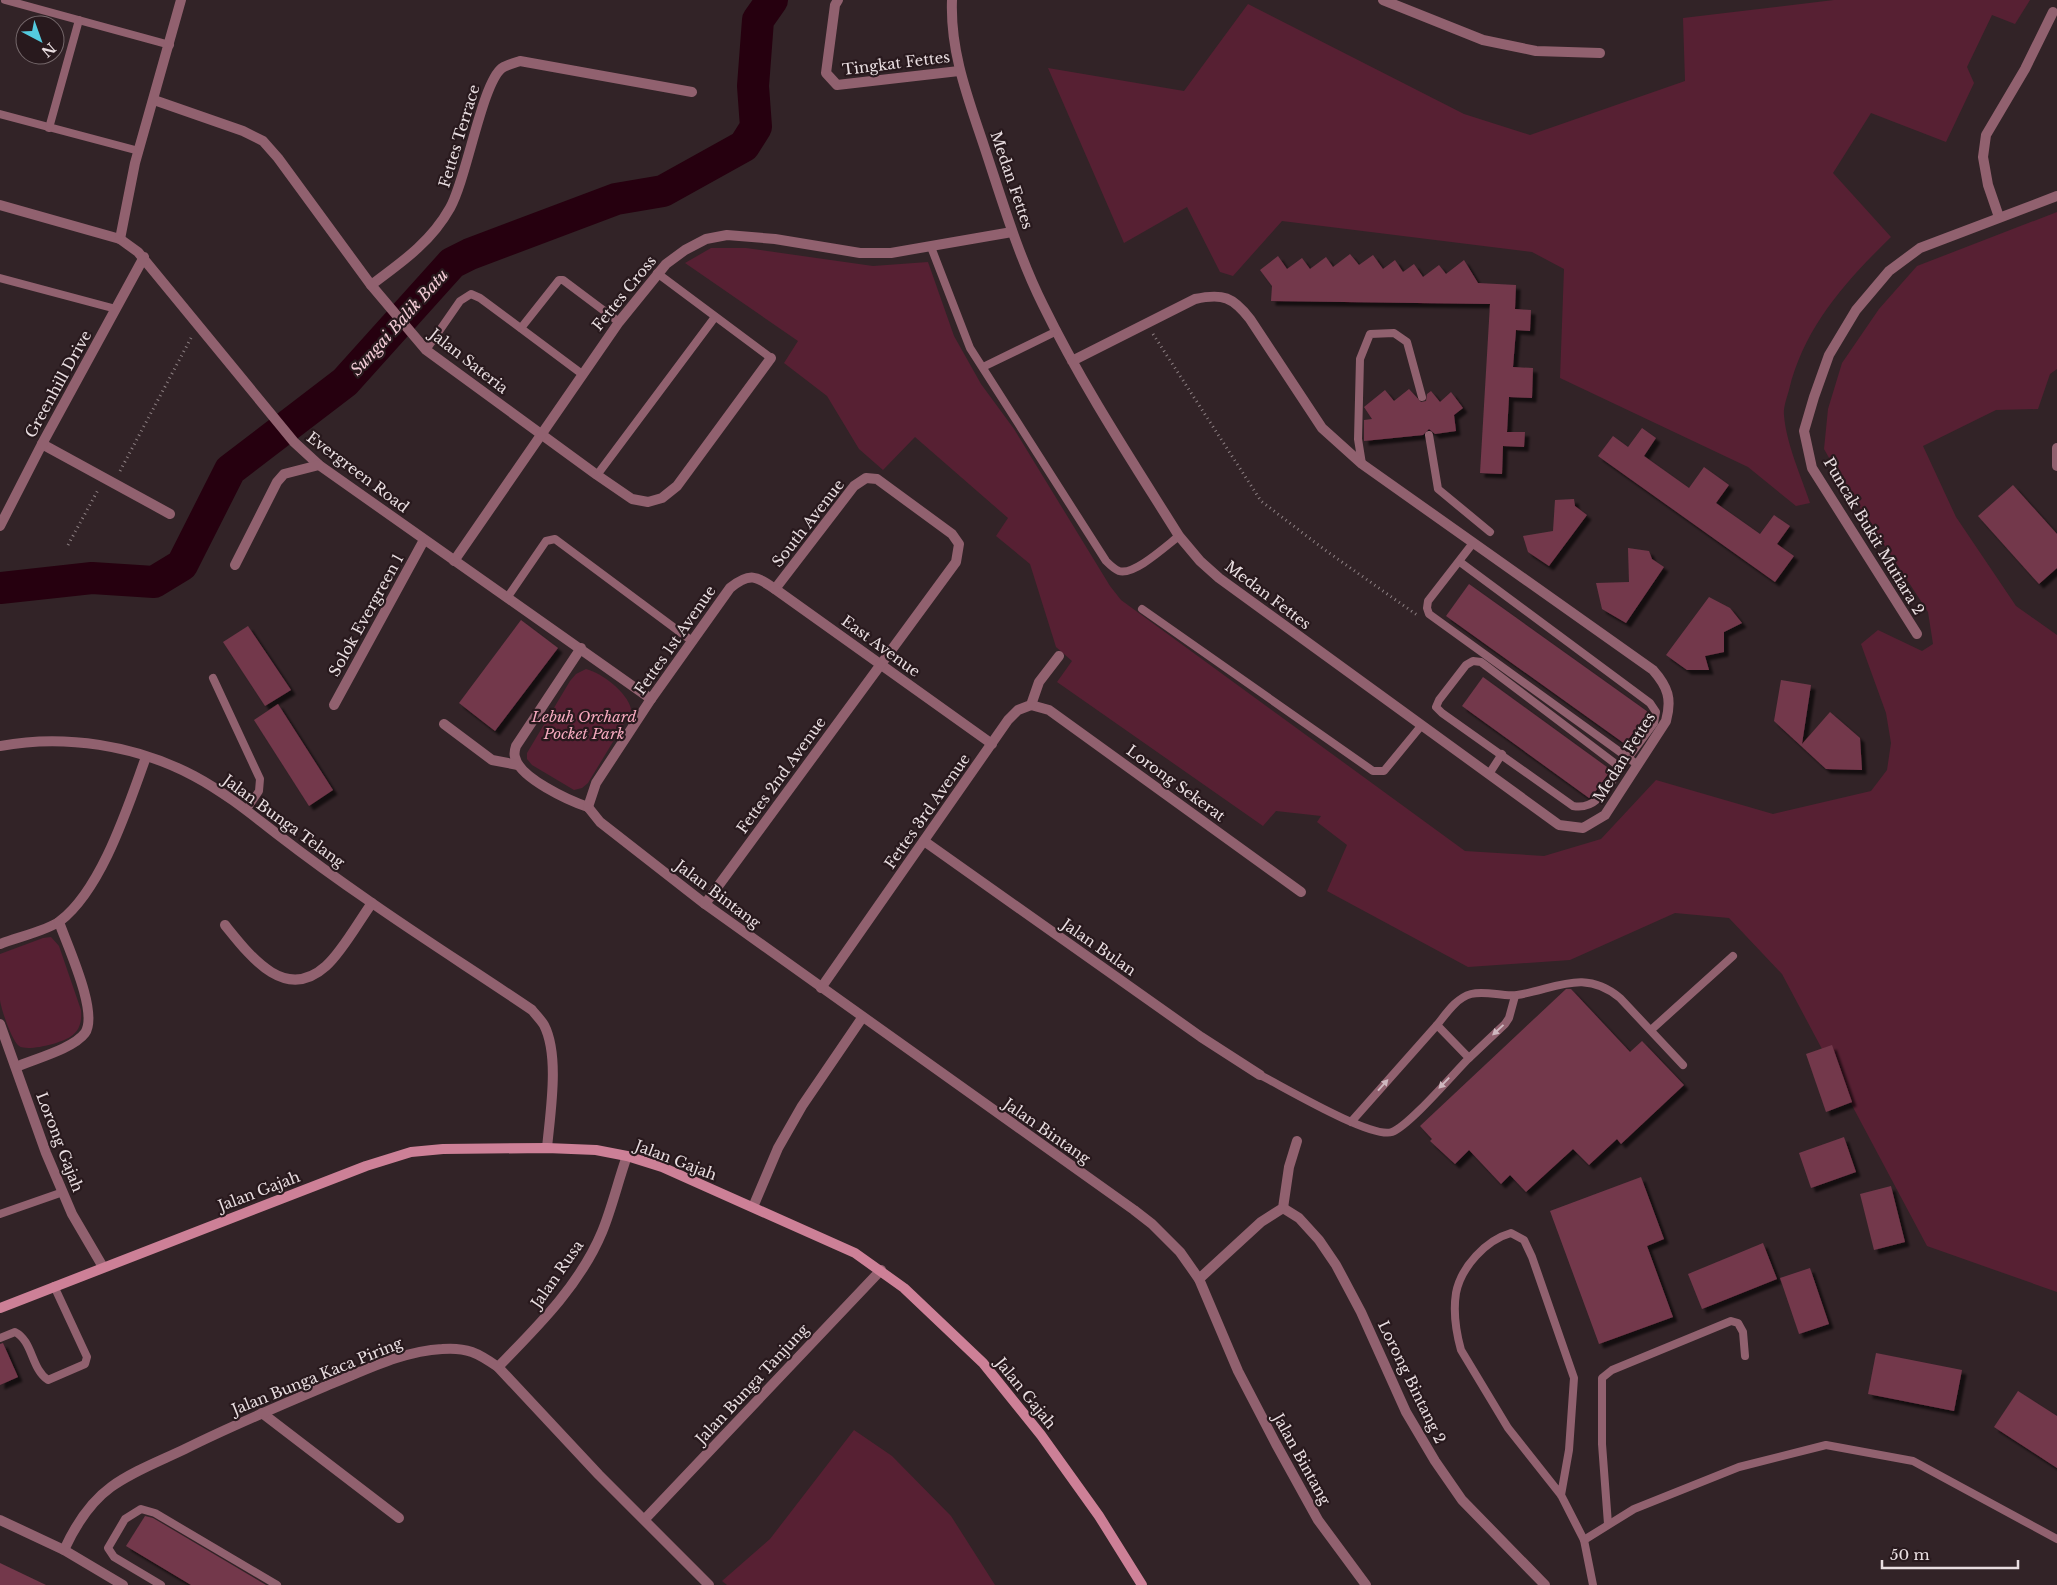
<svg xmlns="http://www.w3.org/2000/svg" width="2057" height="1585" font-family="'Libre Baskerville',serif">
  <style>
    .green { fill: #572033 }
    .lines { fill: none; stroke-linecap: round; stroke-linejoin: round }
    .river { stroke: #26000f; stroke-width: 32 }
    .building { fill: #73384b; filter: url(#shadow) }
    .path { stroke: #8e8184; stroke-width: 3; stroke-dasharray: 1 4; stroke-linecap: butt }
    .lane { stroke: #91616f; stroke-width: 8 }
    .street { stroke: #91616f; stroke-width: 10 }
    .secondary { stroke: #cd8097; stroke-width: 10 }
    .oneway { fill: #cfb8bf }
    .labels { text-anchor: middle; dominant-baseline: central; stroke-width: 4.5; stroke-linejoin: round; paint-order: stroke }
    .street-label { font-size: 15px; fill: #e9dee1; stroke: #28191d }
    .park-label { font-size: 15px; font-style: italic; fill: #f5a9be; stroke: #28191d }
    .water-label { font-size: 16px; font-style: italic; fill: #f4cdd7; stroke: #28191d }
  </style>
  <defs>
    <filter id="shadow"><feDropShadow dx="4.5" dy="4.5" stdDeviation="1" flood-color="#0009"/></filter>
  </defs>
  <rect width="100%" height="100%" fill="#322327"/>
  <g class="green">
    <path d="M1834,0H2030L2015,24L1992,15L1967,67L1974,83L1946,142L1871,113L1833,173L1891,237C1846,281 1804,327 1789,390C1787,397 1783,408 1784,415C1786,443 1801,476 1810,503L1796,506L1748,467L1560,378L1564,269L1532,252L1282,221L1233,276L1220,272L1187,207L1124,243L1048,68L1184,91L1248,4L1464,114L1530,135L1685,81L1683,18Z"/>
    <path d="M2057,212V369L2050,374L2038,409L1996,410L1923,446L1956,517L2016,606L2057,635V1292L1927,1246L1782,974L1729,918L1675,913L1570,960L1468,967L1327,891L1347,845L1317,822L1321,816L1276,811L1263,826L1057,682L1072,661L1056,647L1030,564L996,536L1008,518L915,437L883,470L859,449L827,396L784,363L798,341L685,263L711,248H746L873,266L928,262L954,336L981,384L1014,429L1110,586L1121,600L1465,851L1544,856L1601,839L1656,780L1773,814L1871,791L1887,770L1891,743L1886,713L1861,644L1878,630L1922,651L1933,644L1928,612L1840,477L1824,449L1828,409L1842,363L1879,309L1917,266Z"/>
    <path d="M586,669C602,673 627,692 631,709L628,717L588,783L582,788L574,790L532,765L527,759V753L570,681L576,674Z"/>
    <path d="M51,937L59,946L81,1010C82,1021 80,1031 70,1037C61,1043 28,1052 19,1046C12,1041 1,1009 0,1000C0,986 0,969 0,954L43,938Z"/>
    <path d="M854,1430L892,1456L951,1516L995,1585H727L722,1581L770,1539Z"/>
  </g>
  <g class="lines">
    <path class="river" d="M0,588L92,578L154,582L182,565L230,470L345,382L452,263L470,254L616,199L663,191L744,146L756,127L753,86L758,20L772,0"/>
  </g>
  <g class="building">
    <path d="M1350,254L1359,265L1373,255L1383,269L1395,260L1403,272L1414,264L1423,277L1439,265L1446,274L1464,260L1478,283L1516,285L1515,309L1531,310L1530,331L1516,330L1513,367L1533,368L1532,398L1509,397L1507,432H1525L1524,447L1503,446L1502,474L1480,473L1490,304L1271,301L1272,286L1260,270L1278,256L1287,269L1302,258L1310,269L1326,257L1333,267Z"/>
    <path d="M1409,389L1421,402L1426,401L1427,394L1431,391L1440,402L1451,392L1463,408L1454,415L1456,431L1435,434L1429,429L1423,435L1364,441V420L1372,419L1364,407L1385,390L1394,401Z"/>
    <path d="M1642,428L1656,438L1644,456L1689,488L1704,467L1729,485L1716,503L1760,534L1774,515L1790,526L1777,544L1794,556L1775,582L1598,456L1613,436L1628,447Z"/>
    <path d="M2013,485L2057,534V568L2039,584L1978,516Z"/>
    <path d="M1574,499L1575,506L1587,515L1549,566L1528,552L1523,536L1553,531L1555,500Z"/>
    <path d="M1628,548L1649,551L1652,559L1664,567L1626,623L1602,609L1596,583L1629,582Z"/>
    <path d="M1469,584L1648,712L1625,744L1446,616Z"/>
    <path d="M1709,597L1730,608L1742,623L1724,632V652L1705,656L1709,670H1687L1666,655Z"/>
    <path d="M521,620L558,648L495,731L459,703Z"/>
    <path d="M248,626L291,690L265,706L223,642Z"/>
    <path d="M1483,677L1611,770L1592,796L1589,798L1462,706Z"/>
    <path d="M1781,680L1811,685L1802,744L1830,712L1860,738L1862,770L1826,769L1774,721Z"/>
    <path d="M278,704L333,790L309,806L254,720Z"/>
    <path d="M1566,989H1571L1630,1052L1642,1041L1684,1085L1621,1144L1617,1139L1589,1165L1573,1149L1526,1192L1510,1175L1501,1184L1469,1150L1455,1164L1430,1141L1432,1139L1420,1126Z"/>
    <path d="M1832,1045L1852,1102L1826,1112L1806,1054Z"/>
    <path d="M1844,1137L1856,1172L1811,1188L1799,1153Z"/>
    <path d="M1641,1177L1664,1239L1647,1246L1673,1317L1599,1344L1550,1211Z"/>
    <path d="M1891,1186L1905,1242L1874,1250L1860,1194Z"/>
    <path d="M1763,1243L1777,1279L1702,1309L1688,1274Z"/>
    <path d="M1810,1268L1829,1324L1799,1334L1780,1278Z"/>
    <path d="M3,1343L18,1377L0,1385V1344Z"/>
    <path d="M1876,1353L1962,1370L1954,1411L1868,1394Z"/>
    <path d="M2018,1391L2057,1416V1468L1994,1427Z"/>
    <path d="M145,1516L153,1518L266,1585H191L126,1546Z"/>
    <path d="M0,1563L46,1585H0Z"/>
  </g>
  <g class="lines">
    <g class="path">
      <path d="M1153,334L1261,501L1325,550L1417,615"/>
      <path d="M120,471L191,338"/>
      <path d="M68,545L98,490"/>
    </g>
    <g class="lane">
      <path d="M5,0L170,45"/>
      <path d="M0,114L139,151"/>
      <path d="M49,128L79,20"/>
      <path d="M931,247L970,348L1106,561C1110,565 1114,569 1119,571C1134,576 1167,545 1179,536"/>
      <path d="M657,273L771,358"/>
      <path d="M0,278L116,309"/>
      <path d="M521,328L559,280H563L619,322"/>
      <path d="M426,350L460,301L471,294L480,298L582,374"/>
      <path d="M983,367L1057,331"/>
      <path d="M1429,435L1438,489L1490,532"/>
      <path d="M1362,464L1358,439L1360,359L1370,334L1394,333L1407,342L1422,397"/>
      <path d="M597,475L715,317"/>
      <path d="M1473,543L1428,601L1427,608L1429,614L1638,765"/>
      <path d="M1460,562L1650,703L1656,712L1654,723L1628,758"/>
      <path d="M507,598L546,541L555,539L692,641"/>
      <path d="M1142,609L1373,771H1384L1421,726"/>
      <path d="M1473,661L1481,662L1621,768C1609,785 1597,811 1573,806L1442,713L1436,707L1439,700L1466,665Z"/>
      <path d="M213,678L260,779L259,791L247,809"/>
      <path d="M1489,774L1502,754"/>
      <path d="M1437,1025C1446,1014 1456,998 1471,994C1486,990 1502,997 1517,995C1556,989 1584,968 1620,998L1683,1065"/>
      <path d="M1651,1030L1733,956"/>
      <path d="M1469,1058L1505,1024L1509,1018L1515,996"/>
      <path d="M1260,1075C1284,1087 1371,1139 1392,1132C1409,1126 1454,1073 1469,1058L1437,1025L1351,1122"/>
      <path d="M0,1214L63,1192"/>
      <path d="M0,1338L15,1332C33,1341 31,1369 48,1380L85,1364L87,1357L54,1286"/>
      <path d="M1561,1495L1569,1450L1574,1378L1532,1257L1524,1240L1511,1233C1486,1240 1461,1267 1456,1293C1453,1312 1456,1332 1461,1350L1508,1428L1561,1495L1584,1540L1593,1585"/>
      <path d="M1608,1524L1602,1444V1378L1612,1370L1731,1321L1738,1323L1743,1332L1745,1356"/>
      <path d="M1584,1540L1634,1509L1739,1467L1826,1445L1913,1461L2057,1539"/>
      <path d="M161,1585L114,1557L108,1548L125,1519L141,1509L155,1513L277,1585"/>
    </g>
    <g class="street">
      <path d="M838,0L835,5L826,73L837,85L959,71"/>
      <path d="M952,0C950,52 968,98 984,146C1002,200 1018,255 1043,305C1082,385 1132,461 1179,536L1200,561L1219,578L1559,825L1583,828L1605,815L1666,721C1672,699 1668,687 1653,670L1362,464L1322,428L1250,319C1233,297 1223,293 1195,299L1072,361"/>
      <path d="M1383,0L1483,40L1536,51L1600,53"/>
      <path d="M154,100L243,131L263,141L278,158L371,285L426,350L597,475L632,499L648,502L662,498L677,486L771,358"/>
      <path d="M0,205L120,239L138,252L294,442L319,465L651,699"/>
      <path d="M1999,217L1988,185L1983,157L1986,135L2025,69L2053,12"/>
      <path d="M120,239L135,163L181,0"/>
      <path d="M371,285C402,262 431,242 450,208C467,178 482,83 502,68C507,65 514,63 520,61L692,92"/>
      <path d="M42,444L170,514"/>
      <path d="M2057,448V466"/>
      <path d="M0,526L42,444L144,257"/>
      <path d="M454,561L619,322L666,264L685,250L706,239L727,235L775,239L860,253H891L1012,232"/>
      <path d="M235,565L277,482L284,474L319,465"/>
      <path d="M1917,634L1812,468L1804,431L1814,397L1829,355L1856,310L1889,271L1920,248L2057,196"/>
      <path d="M581,648L516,746C515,749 514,754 515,757C519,778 570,801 588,807"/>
      <path d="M334,705L424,540"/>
      <path d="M1031,705L1049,710L1301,892"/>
      <path d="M444,724L492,760L518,765"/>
      <path d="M0,746C64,734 136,745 194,776C224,792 250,813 277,834C308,858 340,881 372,903C425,940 479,974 532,1010C536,1015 541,1020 544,1025C560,1056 550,1114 547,1148"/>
      <path d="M588,807L600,822L705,904L1134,1210L1152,1224L1180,1252L1199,1279L1238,1371L1276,1444L1318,1520L1366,1585"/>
      <path d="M588,807L596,783L651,699L730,588C750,572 756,576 775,589L992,744"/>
      <path d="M924,841L1201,1037L1260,1075"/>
      <path d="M705,904L956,562L959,544L952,534L877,479L866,478L854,486L775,589"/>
      <path d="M225,925C250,956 285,1003 326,966C342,952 359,921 372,903"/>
      <path d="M0,944C15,938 49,930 60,921C102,889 128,806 146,757"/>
      <path d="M821,988L1008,720L1018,710L1031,705L1039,682L1059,656"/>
      <path d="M0,1024L46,1153L72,1214L103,1267"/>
      <path d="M16,1067C34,1059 73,1049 85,1033C99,1013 67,945 59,922"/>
      <path d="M753,1207L778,1148L802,1106L862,1018"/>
      <path d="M1283,1208L1299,1218L1319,1240L1336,1265L1361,1312L1406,1412L1435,1461L1462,1500L1545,1585"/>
      <path d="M1199,1279L1261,1222L1283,1208L1289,1167L1297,1141"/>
      <path d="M498,1367C537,1327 580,1285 602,1232C612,1208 618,1181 627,1156"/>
      <path d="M262,1413L399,1518"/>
      <path d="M645,1519L881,1270"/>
      <path d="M0,1520L64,1550L123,1585"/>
      <path d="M64,1550C75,1526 89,1503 111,1487C133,1471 160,1461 185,1449C233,1425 281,1405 331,1384C366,1370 403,1351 442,1349C467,1347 478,1353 498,1367L599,1475L709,1585"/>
    </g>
    <path class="secondary" d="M0,1308L366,1166L411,1152L443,1149L547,1148L596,1150L627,1156L662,1167L855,1253L904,1288L983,1363L1041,1435L1099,1516L1142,1585"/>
  </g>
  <defs><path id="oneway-solid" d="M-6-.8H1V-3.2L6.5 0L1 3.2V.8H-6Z" transform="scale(1.25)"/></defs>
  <g class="oneway">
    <use href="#oneway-solid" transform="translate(1498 1030) rotate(137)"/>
    <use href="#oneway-solid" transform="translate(1444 1083) rotate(134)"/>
    <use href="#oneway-solid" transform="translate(1383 1085) rotate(-48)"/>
  </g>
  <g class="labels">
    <g class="street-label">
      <text transform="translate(896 63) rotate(-7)">Tingkat Fettes</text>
      <text transform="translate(459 136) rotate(-73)">Fettes Terrace</text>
      <text transform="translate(1012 180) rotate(71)">Medan Fettes</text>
      <text transform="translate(624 293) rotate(-51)">Fettes Cross</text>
      <text transform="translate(469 361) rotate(38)">Jalan Sateria</text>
      <text transform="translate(58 384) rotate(-61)">Greenhill Drive</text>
      <text transform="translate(358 472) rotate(37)">Evergreen Road</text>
      <text transform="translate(808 523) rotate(-52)">South Avenue</text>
      <text transform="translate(1874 536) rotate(59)">Puncak Bukit Mutiara 2</text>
      <text transform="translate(1268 595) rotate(37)">Medan Fettes</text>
      <text transform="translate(366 615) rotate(-61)">Solok Evergreen 1</text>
      <text transform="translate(675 640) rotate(-55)">Fettes 1st Avenue</text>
      <text transform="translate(881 646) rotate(36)">East Avenue</text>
      <text transform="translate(1624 757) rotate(-58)">Medan Fettes</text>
      <text transform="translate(781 775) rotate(-54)">Fettes 2nd Avenue</text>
      <text transform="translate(1176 783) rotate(36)">Lorong Sekerat</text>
      <text transform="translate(927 811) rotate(-55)">Fettes 3rd Avenue</text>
      <text transform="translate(284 821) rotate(36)">Jalan Bunga Telang</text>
      <text transform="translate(718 894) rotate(37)">Jalan Bintang</text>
      <text transform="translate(1099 947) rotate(35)">Jalan Bulan</text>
      <text transform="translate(1047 1131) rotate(35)">Jalan Bintang</text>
      <text transform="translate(60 1142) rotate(69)">Lorong Gajah</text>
      <text transform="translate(676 1160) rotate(21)">Jalan Gajah</text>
      <text transform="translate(259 1191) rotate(-21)">Jalan Gajah</text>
      <text transform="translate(557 1274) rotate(-55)">Jalan Rusa</text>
      <text transform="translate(317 1376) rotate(-22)">Jalan Bunga Kaca Piring</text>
      <text transform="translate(1412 1382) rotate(64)">Lorong Bintang 2</text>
      <text transform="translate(752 1384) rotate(-47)">Jalan Bunga Tanjung</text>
      <text transform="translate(1026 1393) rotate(51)">Jalan Gajah</text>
      <text transform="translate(1302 1459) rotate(61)">Jalan Bintang</text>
    </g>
    <g class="park-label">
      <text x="584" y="716">Lebuh Orchard<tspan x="584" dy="17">Pocket Park</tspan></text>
    </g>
    <g class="water-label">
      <text transform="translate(399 322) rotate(-48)">Sungai Balik Batu</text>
    </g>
  </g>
  <g transform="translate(40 40) rotate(139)"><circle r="24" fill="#28191d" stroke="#75686b"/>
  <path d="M0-4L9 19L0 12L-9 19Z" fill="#54cade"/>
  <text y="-8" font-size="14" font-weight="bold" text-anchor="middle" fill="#e9dee1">N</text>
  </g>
  <path d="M1882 1560v8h136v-8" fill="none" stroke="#e9dee1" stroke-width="2.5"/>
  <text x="1890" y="1560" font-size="15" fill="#e9dee1" stroke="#28191d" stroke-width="4" paint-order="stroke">50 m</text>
</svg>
